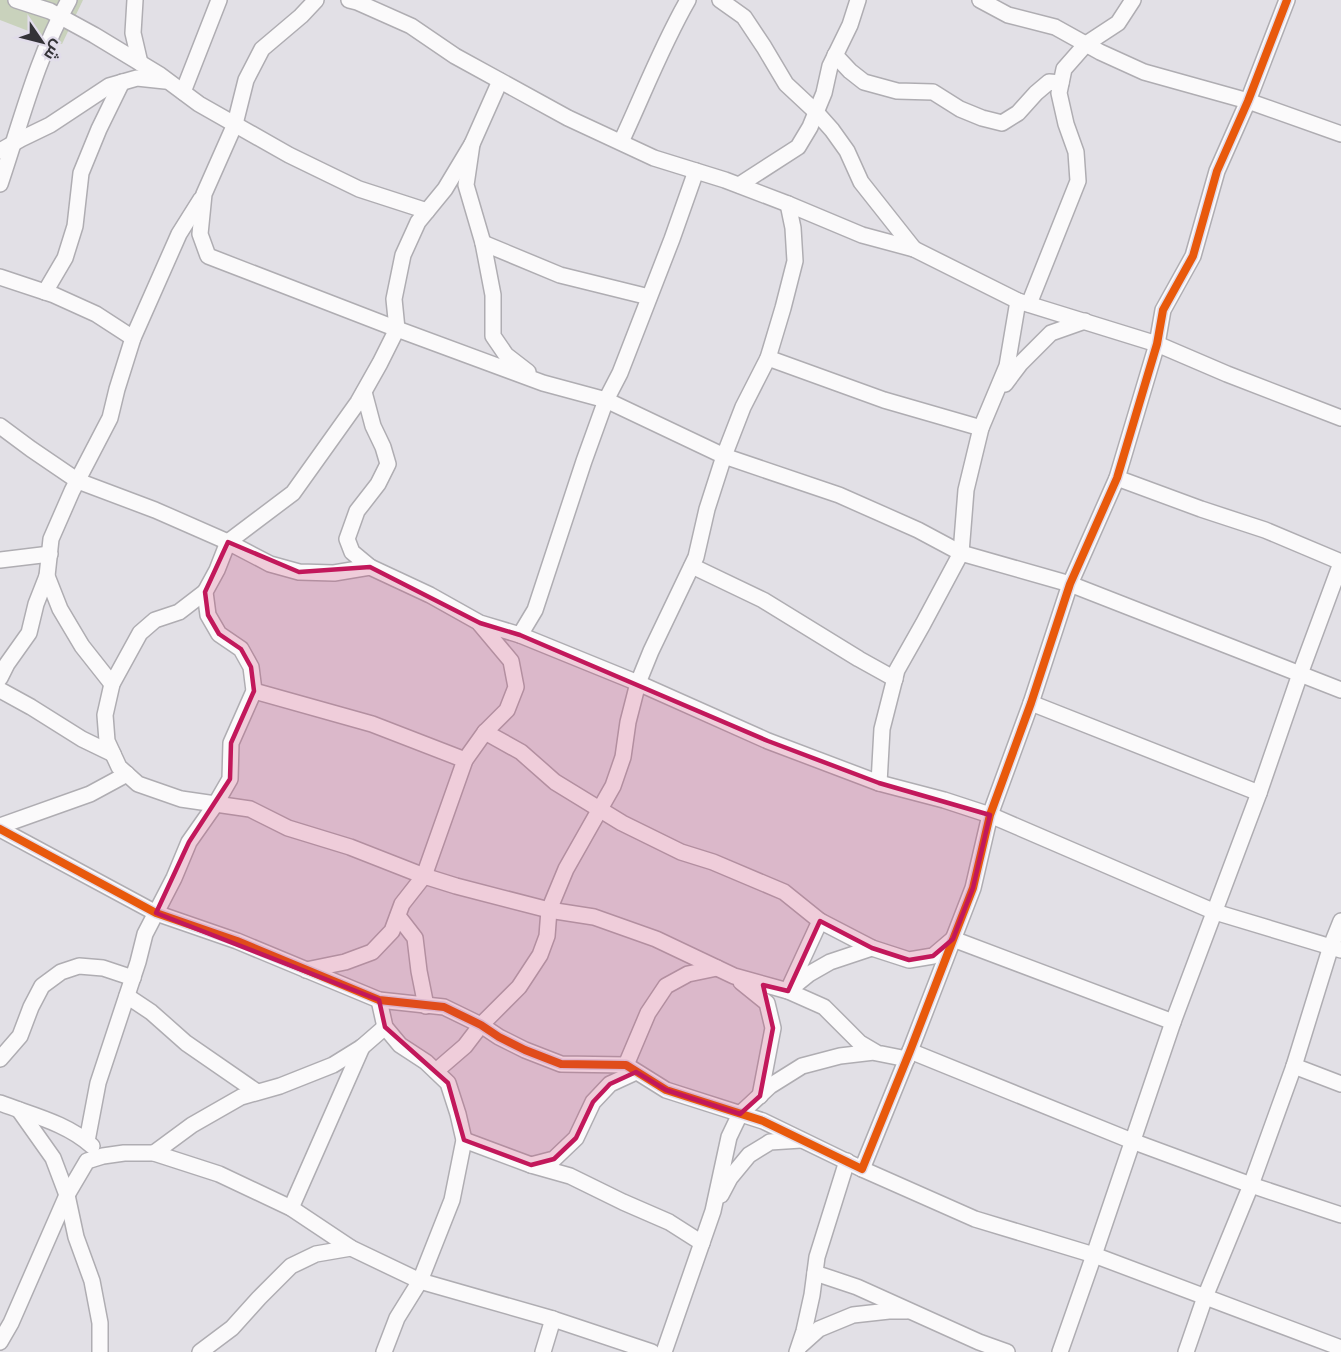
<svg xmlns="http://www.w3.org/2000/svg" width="1341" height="1352" font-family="'PT Serif',Cairo,serif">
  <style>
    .green { fill: #c9d2bc }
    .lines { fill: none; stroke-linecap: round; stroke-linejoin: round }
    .street-casing { stroke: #afadb2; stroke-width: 18 }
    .street { stroke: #fbfafb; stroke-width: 15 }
    .cycleway-casing { stroke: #e1dcea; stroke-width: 11 }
    .cycleway { stroke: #e8590c; stroke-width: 8 }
    .marked { fill: #c2185b; fill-opacity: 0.2; stroke: #c2185b; stroke-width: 4.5; stroke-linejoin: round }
  </style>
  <rect width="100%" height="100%" fill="#e2e0e6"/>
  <path class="green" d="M0,0H83L62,44L0,20Z"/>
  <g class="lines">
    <defs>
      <g id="street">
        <path d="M16,0L50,11L94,35L160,75L199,104L289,155L359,189L427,211"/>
        <path d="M135,0L133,33L140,63"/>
        <path d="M316,0L301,16L262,49L246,80L235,124L204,194L200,234L208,256L397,329L543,383L606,400L724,456L839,495L918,530L961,553L1070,584L1341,690"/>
        <path d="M349,0L357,2L411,26L455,56L568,118L654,158L725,180L788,204L862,235L914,249L1018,301L1157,344L1227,374L1341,418"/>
        <path d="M720,0L744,17L764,47L786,84L816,112L832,130L847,151L861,182L914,249"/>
        <path d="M980,0L1008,15L1055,27L1100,52L1144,72L1248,101L1341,134"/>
        <path d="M835,55L850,71L864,82L897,91L933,92L960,109L982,118L1002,123L1018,113L1036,93L1049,82L1061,83"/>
        <path d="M500,81L472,144L466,185L483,243L493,295V336L506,355L528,372"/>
        <path d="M183,92L219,0"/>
        <path d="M621,142C643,95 662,45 688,0"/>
        <path d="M0,151L21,139L50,125L109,86L137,78L165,81"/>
        <path d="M0,184C21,122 37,57 69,0"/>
        <path d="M739,185L798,147L810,127L824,93L830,66L850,25L858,0"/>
        <path d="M483,243L560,275L649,297"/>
        <path d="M0,277L54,295L96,314L133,338"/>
        <path d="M45,292L65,258L75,226L81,173L99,129L122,82"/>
        <path d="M1029,304L1078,181L1076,152L1066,124L1059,93L1064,69L1086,44L1118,23L1133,0"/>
        <path d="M768,358L884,400L981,428"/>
        <path d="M1005,384L1020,364L1051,333L1085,321"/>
        <path d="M364,392L373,426L383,447L388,464L378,484L357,511L347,539L352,552L370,567"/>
        <path d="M0,426L31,449L78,481L155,510L228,542L270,564L299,572L334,573L370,567L430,595L480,623L520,635L638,683L768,741L879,783L944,800L990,815L1215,912L1341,950"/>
        <path d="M1117,478L1201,509L1265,530L1341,562"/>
        <path d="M0,560L50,554"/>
        <path d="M692,566L763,600L859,659L895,679"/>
        <path d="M205,592L179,612L155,620L140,633L112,684L105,715L107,741L119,767L138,784L181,799L250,809L288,828L350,847L424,876L456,886L549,910L594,917L656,939L734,976L788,991L824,1007L860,1043L877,1053L907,1059"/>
        <path d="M520,635L535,610L584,461L606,400L620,373L672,239L696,171"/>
        <path d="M0,678L7,664L29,633L36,604L47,576"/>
        <path d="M112,684L82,646L60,609L47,576L51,539L72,491L110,418L117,389L133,338L179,234L201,199"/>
        <path d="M0,690L31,707L82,739L113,754"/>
        <path d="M254,691L372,724L465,760"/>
        <path d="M1031,703L1259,793"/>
        <path d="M485,732L521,752L555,782L622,823L681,852L713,862L784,892L820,921L872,948L909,960L933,956L953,939L1173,1022"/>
        <path d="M879,783L882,729L897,670L923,624L961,553L966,490L981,428L1007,366L1018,301"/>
        <path d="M0,826L90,794L127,774"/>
        <path d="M0,829L156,913L237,941L379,1000L444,1007L481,1025L499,1037L525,1050L561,1064L626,1065L666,1090L763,1121L862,1169L910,1051L973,888L990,815L1031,703L1070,584L1117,478L1157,344L1163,310L1193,256L1217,171L1248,101L1287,0"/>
        <path d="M398,916L415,938L419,971L426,1006"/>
        <path d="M306,970L345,962L372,952L392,931L402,904L424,876L465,760L485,732L507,710L516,687L511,661L480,624"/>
        <path d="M741,982L767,1003L773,1028L760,1096"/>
        <path d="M790,986L820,921"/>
        <path d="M788,991L809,974L830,962L872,948"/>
        <path d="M127,996L151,1012L186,1043L257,1092"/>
        <path d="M379,1000L385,1027L400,1045L426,1062L448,1083L458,1114L464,1140L452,1200L420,1281L397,1318L384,1352"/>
        <path d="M910,1051L1132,1141L1251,1185L1341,1215"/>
        <path d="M0,1059L20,1036L31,1007L42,986L61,972L79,966L103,968L133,978"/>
        <path d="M626,1065L648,1013L666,986L688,974L717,968"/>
        <path d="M1294,1066L1341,1084"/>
        <path d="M436,1071L465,1046L481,1025L519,987L540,955L547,936L549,910L566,869L613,786L623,757L628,722L638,683L651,651L696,557L707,509L724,456L743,407L768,358L783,308L795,261L793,228L788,204"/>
        <path d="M0,1103C31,1115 67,1123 92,1146"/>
        <path d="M19,1110L53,1158L67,1195L76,1237L92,1281L100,1323V1352"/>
        <path d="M464,1140L531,1165L570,1176L623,1202L669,1222L702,1243"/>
        <path d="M87,1141L98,1083L138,962L145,934L174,878L189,842L215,805L230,779L231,743L254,691L251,667L241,649L219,634L208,615L205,592L217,570L228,542L293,493L358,402L380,363L397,329L394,299L403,255L418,222L445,189L472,144"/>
        <path d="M154,1153L192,1125L241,1097L280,1086L333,1065L362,1047L385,1027"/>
        <path d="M531,1165L554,1159L576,1138L593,1102L610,1084L636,1072"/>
        <path d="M862,1169L975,1219L1094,1255L1341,1348"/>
        <path d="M721,1195L730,1178L749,1155L770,1142L801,1140"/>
        <path d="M291,1208L362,1047"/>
        <path d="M815,1273L857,1287L979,1342L1007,1352"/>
        <path d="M0,1342L11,1323L67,1195L87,1161L103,1156L124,1153H154L219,1174L291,1208L351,1248L420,1281L553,1319L652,1352"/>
        <path d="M800,1346L819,1329L853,1315L889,1311H907"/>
        <path d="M200,1352L232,1328L259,1298L291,1266L316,1254L351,1248"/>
        <path d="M543,1352L553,1319"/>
        <path d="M664,1352L713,1211L729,1137L740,1114L770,1086L802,1066L840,1056L874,1052"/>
        <path d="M797,1352L804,1331L812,1295L817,1257L847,1161"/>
        <path d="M1060,1352L1094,1255L1173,1022L1259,793L1300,674L1341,563"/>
        <path d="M1186,1352L1205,1297L1251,1185L1294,1066L1331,946L1341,921"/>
      </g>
    </defs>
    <use href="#street" class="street-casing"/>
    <use href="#street" class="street"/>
    <defs>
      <path id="cycleway" d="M0,829L156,913L237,941L379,1000L444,1007L481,1025L499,1037L525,1050L561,1064L626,1065L666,1090L763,1121L862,1169L910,1051L973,888L990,815L1031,703L1070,584L1117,478L1157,344L1163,310L1193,256L1217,171L1248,101L1287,0"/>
    </defs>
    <use href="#cycleway" class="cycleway-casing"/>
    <use href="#cycleway" class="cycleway"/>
  </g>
  <path class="marked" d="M228,542L299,572L370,567L480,623L520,635L768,741L879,783L990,815L973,888L953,939L933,956L909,960L872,948L820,921L788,991L763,985L773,1028L760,1096L740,1114L666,1090L636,1072L610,1084L593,1102L576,1138L554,1159L531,1165L464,1140L448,1083L385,1027L379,1000L156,913L189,842L230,779L231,743L254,691L251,667L241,649L219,634L208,615L205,592Z"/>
  <g transform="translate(42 42) rotate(125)" stroke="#e1dcea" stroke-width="4.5" paint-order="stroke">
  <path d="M0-4.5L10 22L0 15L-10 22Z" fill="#343338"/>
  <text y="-9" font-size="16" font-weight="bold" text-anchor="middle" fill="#343338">ش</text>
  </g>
</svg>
